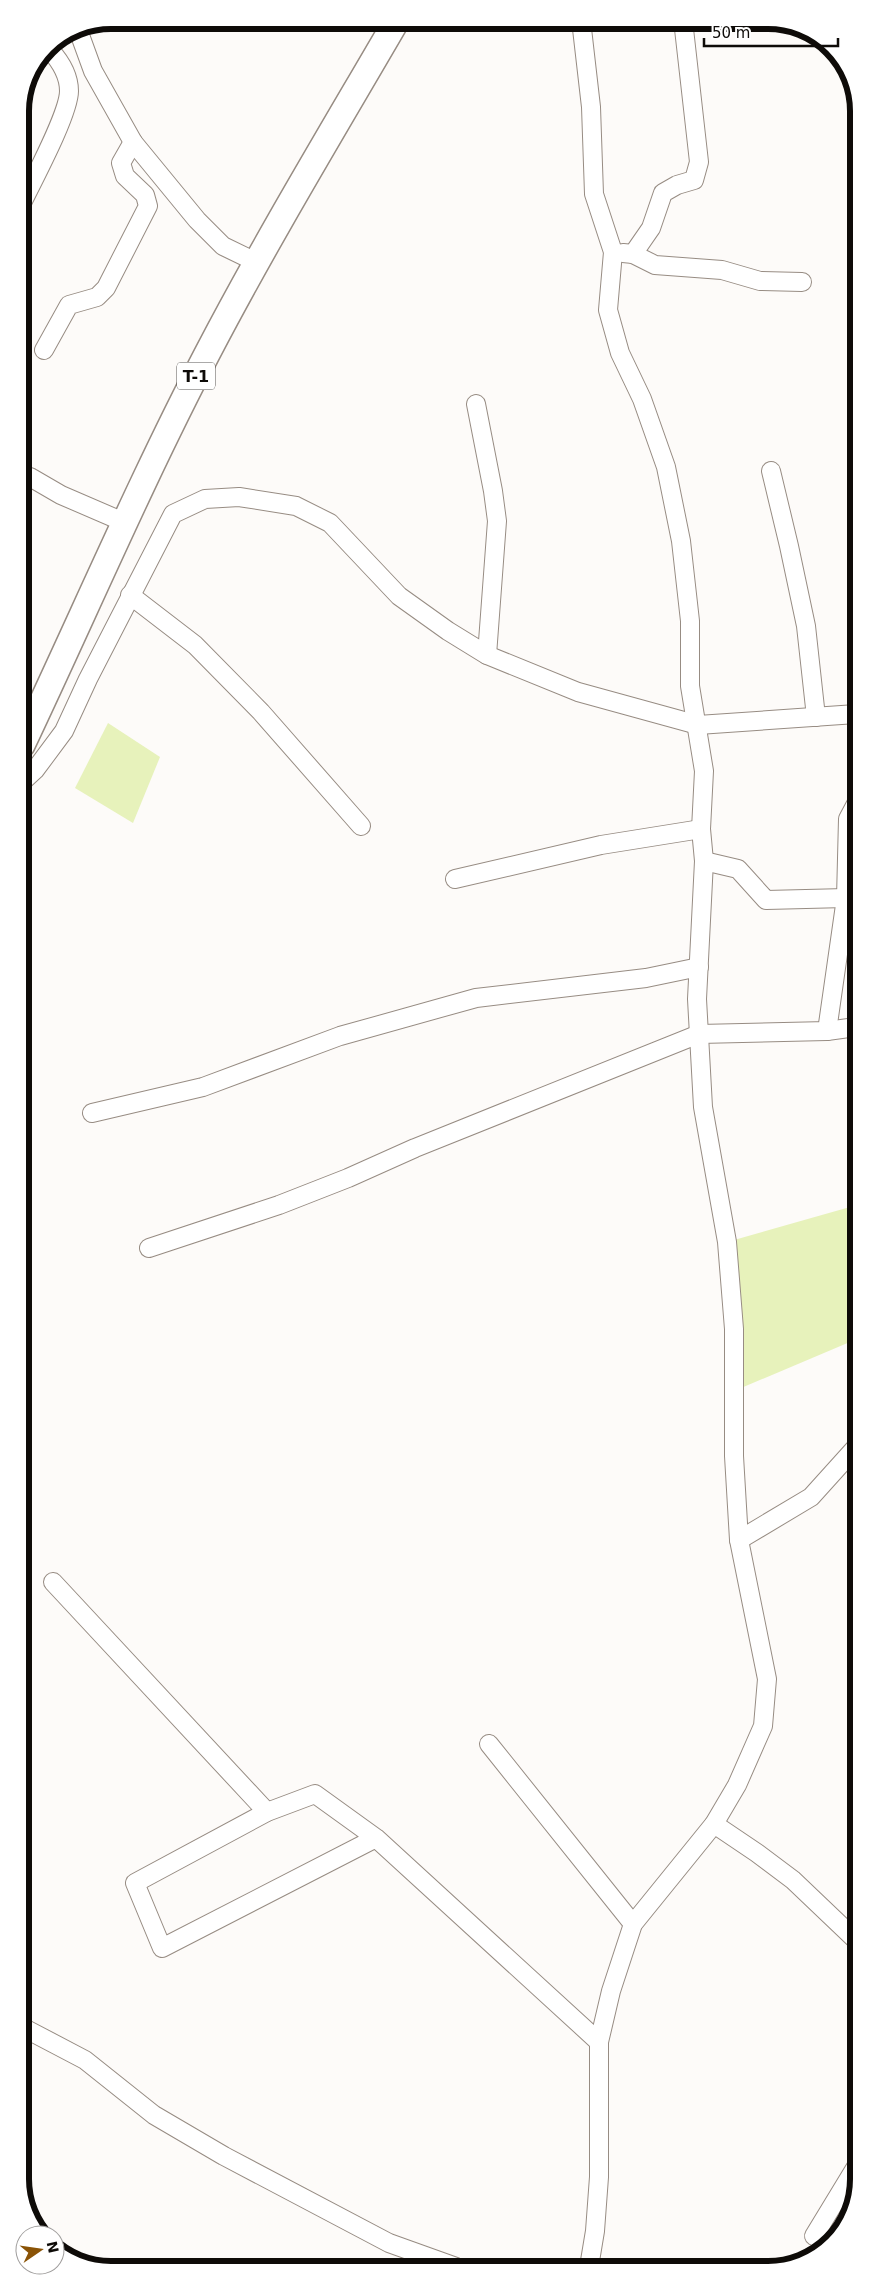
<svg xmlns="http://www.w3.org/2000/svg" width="879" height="2290" font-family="'DejaVu Sans',sans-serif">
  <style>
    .green { fill: #e7f2bb }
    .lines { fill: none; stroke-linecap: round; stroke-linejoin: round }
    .minor-casing { stroke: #978c83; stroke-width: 20 }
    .highway-casing { stroke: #978c83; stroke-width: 28 }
    .minor { stroke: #fff; stroke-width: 18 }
    .highway { stroke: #fff; stroke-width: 25 }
    .labels { text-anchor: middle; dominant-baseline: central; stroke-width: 5; stroke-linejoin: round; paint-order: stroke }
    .shield { fill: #fff; stroke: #565452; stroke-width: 1 }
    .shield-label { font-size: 16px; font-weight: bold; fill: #0e0b08 }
    .rim { fill: none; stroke: #0e0b08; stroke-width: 6 }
  </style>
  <rect width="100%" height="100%" fill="#fdfbf9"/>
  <g class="green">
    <path d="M108,723L160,757L133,823L75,788Z"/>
    <path d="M857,1205V1339L734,1391L727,1242Z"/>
  </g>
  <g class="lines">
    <defs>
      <g id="minor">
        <path d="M581,20L591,107L594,194L613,252L608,310L620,353L642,399L666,467L681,541L690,621V686L704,771L701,829L704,861L697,999L703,1107L727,1242L734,1329V1456L739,1540L767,1679L763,1726L737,1785L714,1824L633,1924L611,1991L599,2042V2177L595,2231L589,2267"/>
        <path d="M77,27L93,71L133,142L197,220L223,246L256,262"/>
        <path d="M20,207C32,182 69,114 69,91C69,76 60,61 50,50L51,44"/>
        <path d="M623,253L633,254L655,265L722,270L760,281L802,282"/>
        <path d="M633,254L651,228L663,193L677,185L694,180L699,162L683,20"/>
        <path d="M44,350L69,305L97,297L106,288L148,206L145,195L125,176L121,163L133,142"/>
        <path d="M476,404L493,491L497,521L487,655"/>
        <path d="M771,471L789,546L806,626L816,717"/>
        <path d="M21,475L30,477L61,495L126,523"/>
        <path d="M130,595L195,645L261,712L361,826"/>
        <path d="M22,782L35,770L64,731L88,679L173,514L205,499L239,497L296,506L330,523L399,596L448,631L487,655L578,692L698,725L856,714"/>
        <path d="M704,861L738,869L766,900L846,898"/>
        <path d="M455,879L601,845L701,829"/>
        <path d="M827,1031L856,1027"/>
        <path d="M92,1113L203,1087L340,1036L476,998L646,978L699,967"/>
        <path d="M149,1248L279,1205L348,1178L415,1148L699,1034L827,1031L846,898L848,819L856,804"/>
        <path d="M739,1540L811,1497L857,1446"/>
        <path d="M53,1582L267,1812"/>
        <path d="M489,1744L633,1924"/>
        <path d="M714,1824L757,1853L793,1880L858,1942"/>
        <path d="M376,1838L162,1948L135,1883L267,1812L315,1794L376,1838L599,2042"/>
        <path d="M24,2028L85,2060L154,2115L224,2156L389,2243L456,2267"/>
        <path d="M814,2236L859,2162"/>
      </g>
      <path id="highway" d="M22,745C84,614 141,480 208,352C267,239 333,130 397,20"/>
    </defs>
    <use href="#minor" class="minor-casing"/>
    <use href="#highway" class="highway-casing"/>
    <use href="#minor" class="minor"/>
    <use href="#highway" class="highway"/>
  </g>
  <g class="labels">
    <rect class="shield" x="177" y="362.5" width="38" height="27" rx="4"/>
    <g class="shield-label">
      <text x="196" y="376">T-1</text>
    </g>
  </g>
  <path d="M0 0H879V2290H0ZM111 29H768A82 82 0 0 1 850 111V2179A82 82 0 0 1 768 2261H111A82 82 0 0 1 29 2179V111A82 82 0 0 1 111 29Z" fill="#fff" fill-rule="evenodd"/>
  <path class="rim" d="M111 29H768A82 82 0 0 1 850 111V2179A82 82 0 0 1 768 2261H111A82 82 0 0 1 29 2179V111A82 82 0 0 1 111 29Z"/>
  <g transform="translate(40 2250) rotate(77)"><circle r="24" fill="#ffffff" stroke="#9f9d9c"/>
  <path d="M0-4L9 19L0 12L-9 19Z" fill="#8a5306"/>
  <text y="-8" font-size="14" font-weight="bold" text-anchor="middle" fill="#0e0b08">N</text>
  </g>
  <path d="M704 38v8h134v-8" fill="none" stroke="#0e0b08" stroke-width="2.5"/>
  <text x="712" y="38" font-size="15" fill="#0e0b08" stroke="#ffffff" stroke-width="4" paint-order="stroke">50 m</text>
</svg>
